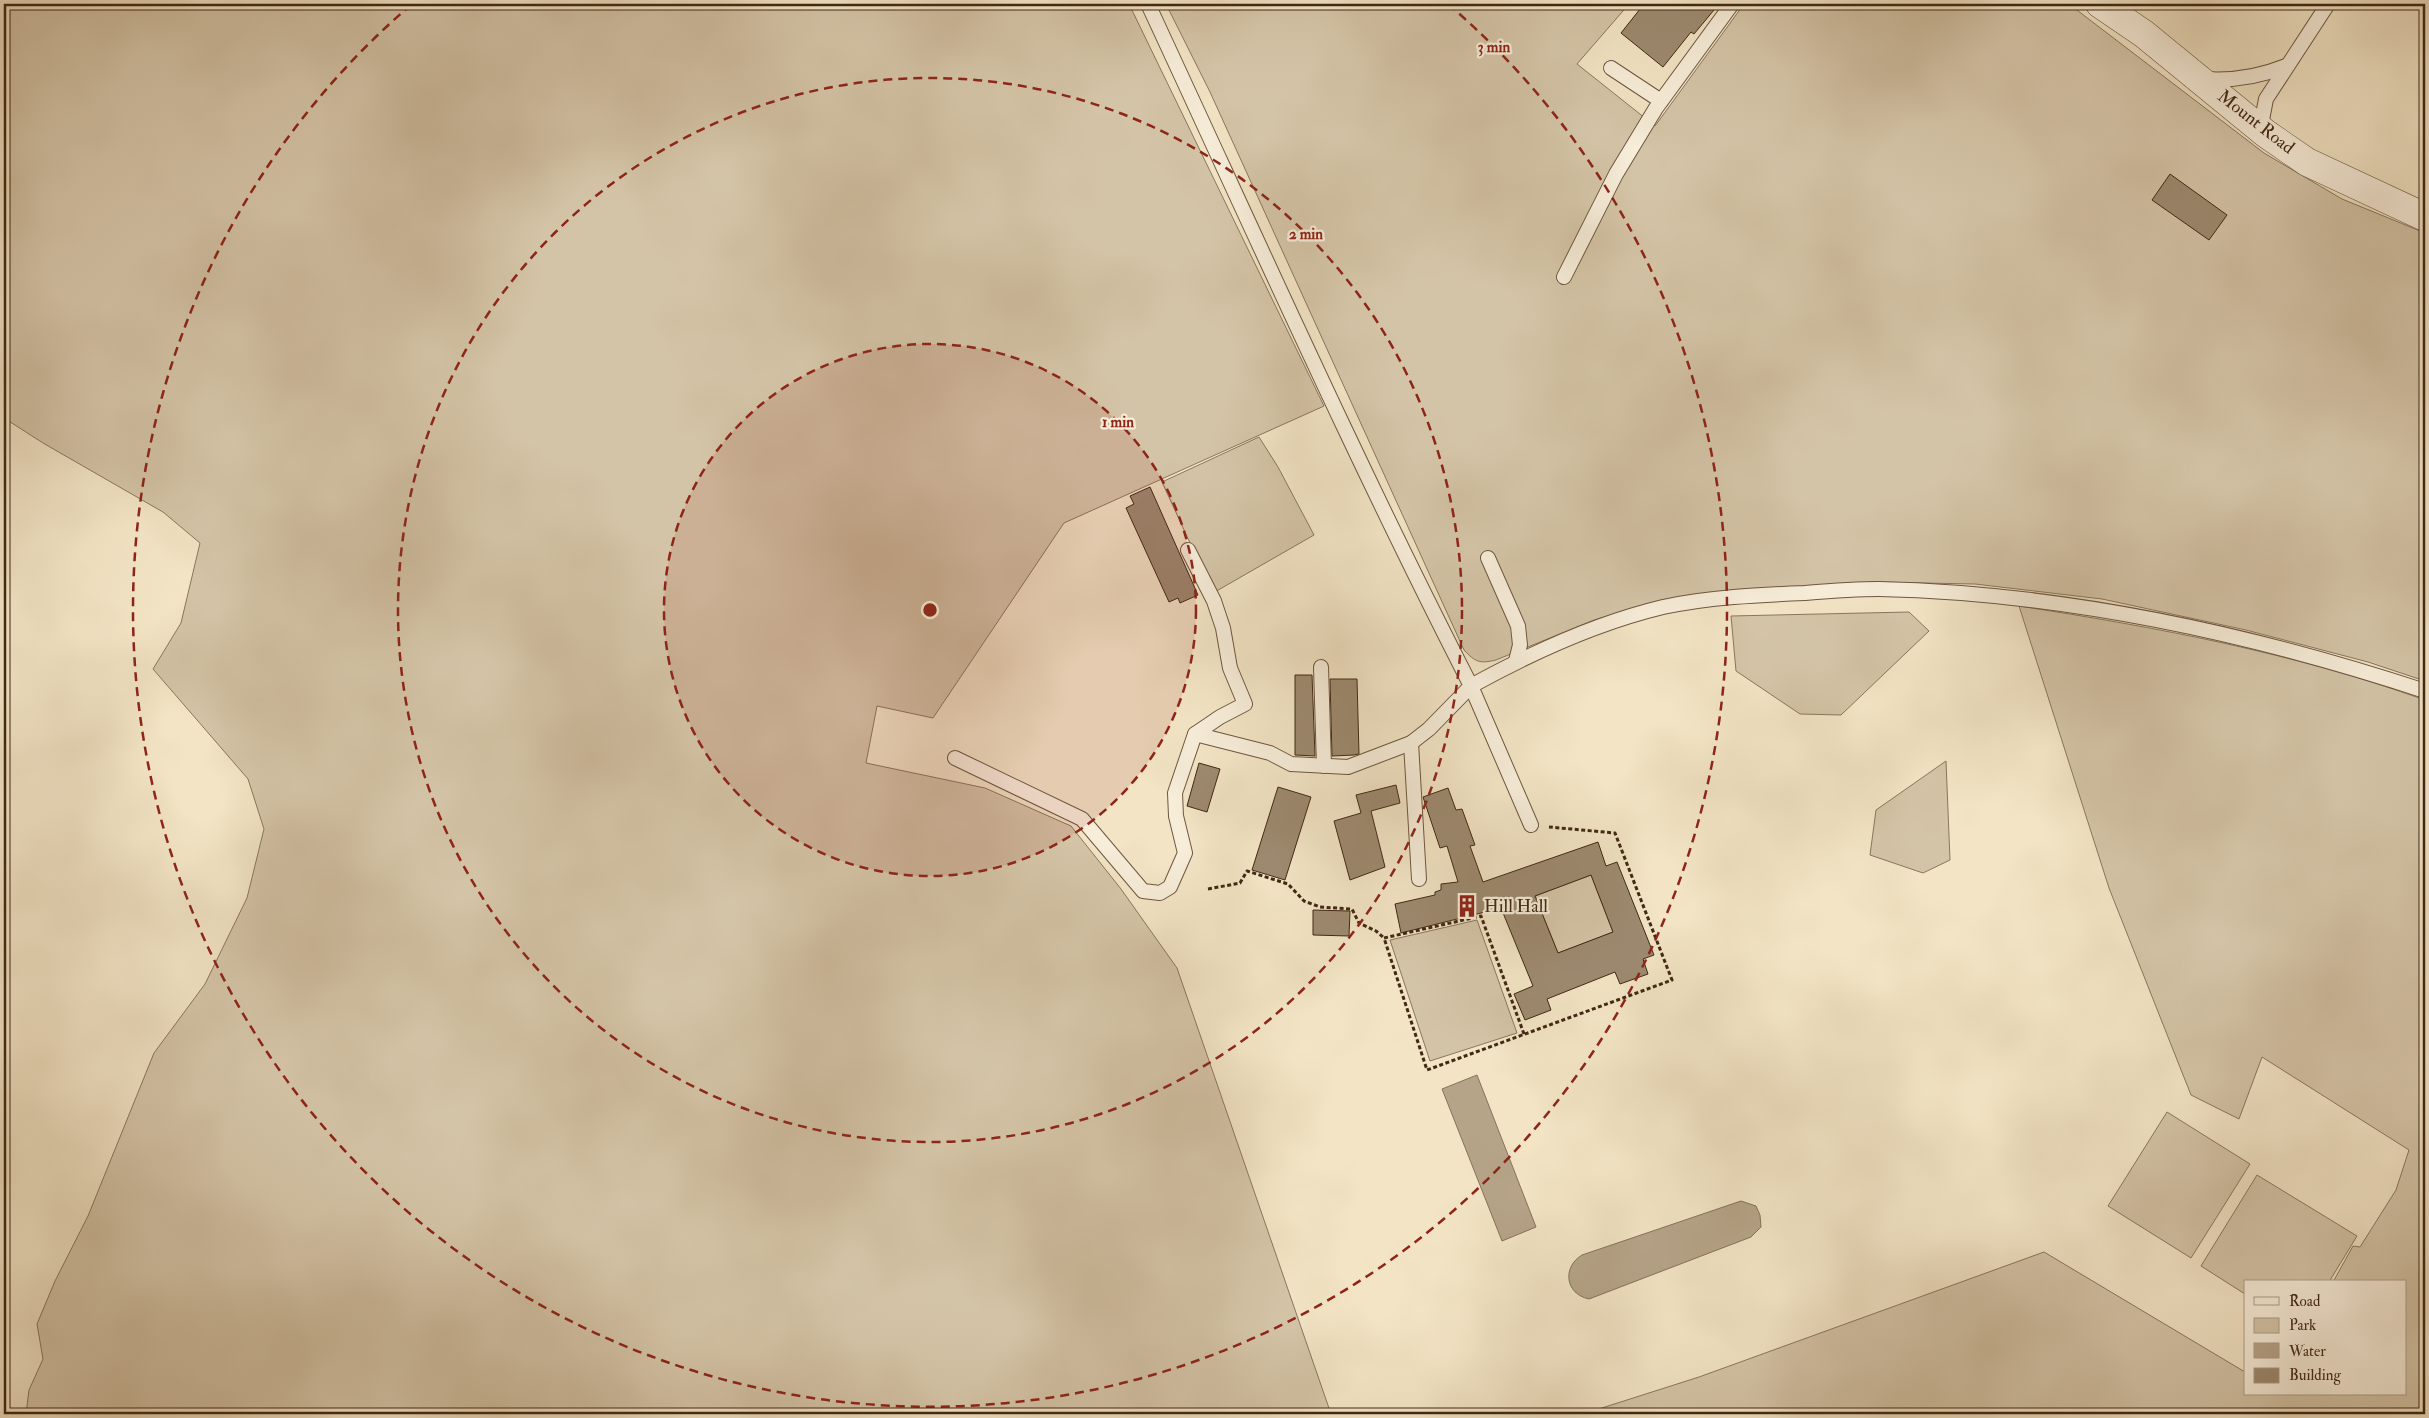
<svg xmlns="http://www.w3.org/2000/svg" width="2429" height="1418" font-family="'IM FELL Double Pica',serif">
  <style>
    .green { fill: #d4c4a7; stroke: #8a765e }
    .water { fill: #b6a489; stroke: #87725a }
    .building { fill: #9d8a70; stroke: #412814; fill-rule: evenodd }
    .lines { fill: none; stroke-linecap: round; stroke-linejoin: round }
    .service-casing { stroke: #6d5740; stroke-width: 16 }
    .tertiary-casing { stroke: #6d5740; stroke-width: 29 }
    .path { stroke: #412814; stroke-width: 3; stroke-dasharray: 4 2.5; stroke-linecap: butt }
    .service { stroke: #f7edd9; stroke-width: 14 }
    .tertiary { stroke: #f7edd9; stroke-width: 28 }
    .ring { fill: none; stroke: #8f2418; stroke-width: 2.5; stroke-dasharray: 9 6 }
    .labels { text-anchor: middle; dominant-baseline: central; stroke-width: 4.5; stroke-linejoin: round; paint-order: stroke }
    .street-label { font-size: 18px; fill: #412814; stroke: #f7edd9 }
    .poi-label { font-size: 18px; fill: #412814; stroke: #f7edd9; text-anchor: start }
    .centre { fill: #8f2418; stroke: #f7edd9; stroke-width: 2.5 }
    .ring-label { font-size: 15px; text-anchor: middle; font-weight: bold; fill: #8f2418; stroke: #f7edd9; stroke-width: 4.5; stroke-linejoin: round; paint-order: stroke }
  </style>
  <rect width="100%" height="100%" fill="#f2e4c5"/>
  <filter id="stains"><feTurbulence type="fractalNoise" baseFrequency=".004" numOctaves="4"/><feColorMatrix values="0 0 0 0 .2 0 0 0 0 .09 0 0 0 0 .02 0 0 0 .5 -.17"/></filter>
  <radialGradient id="worn" r=".72"><stop offset=".6" stop-color="#630" stop-opacity="0"/><stop offset="1" stop-color="#630" stop-opacity=".3"/></radialGradient>
  <g class="green">
    <path d="M4,4H1129L1324,406L1064,523L933,718L877,706L866,763L985,788L1071,826L1121,889L1177,968L1331,1414H26L29,1390L43,1359L37,1324L55,1281L88,1216L154,1053L205,984L247,898L264,829L248,779L153,669L181,623L200,543L163,512L43,443L4,418Z"/>
    <path d="M1166,4H1629L1577,64L1655,126L1744,4H2069L2264,153L2342,199L2425,233V681L2368,662L2246,630L2102,599L1975,584L1874,582L1726,591L1660,601L1594,620L1496,660C1480,664 1475,662 1464,650L1210,92Z"/>
    <path d="M1259,437L1278,467L1314,535L1213,593L1162,482Z"/>
    <path d="M2019,606C2156,627 2294,653 2425,700V1414H1583L1699,1377L2044,1252L2245,1372V1394H2405V1282H2333L2353,1246L2360,1247L2396,1190L2409,1150L2262,1057L2239,1119L2191,1095L2109,888Z"/>
    <path d="M1909,612L1929,631L1841,715L1800,714L1736,671L1731,616Z"/>
    <path d="M1946,761L1950,860L1923,873L1870,855L1876,810Z"/>
    <path d="M1591,875L1613,932L1558,953L1535,896Z"/>
    <path d="M1477,920L1517,1033L1430,1061L1390,940Z"/>
    <path d="M2167,1112L2250,1164L2191,1258L2108,1206Z"/>
    <path d="M2257,1175L2357,1236L2329,1282H2245V1294L2201,1266Z"/>
  </g>
  <g class="water">
    <path d="M1477,1075L1536,1227L1502,1241L1442,1089Z"/>
    <path d="M1741,1201L1756,1206L1760,1215L1761,1227L1751,1237L1589,1299C1565,1294 1562,1267 1582,1255Z"/>
  </g>
  <g class="building">
    <path d="M1644,4H1719L1694,34L1691,32L1663,67L1621,33Z"/>
    <path d="M2170,174L2227,215L2209,240L2152,200Z"/>
    <path d="M1150,487L1198,595L1180,603L1178,598L1169,602L1126,508L1134,504L1130,496Z"/>
    <path d="M1295,675H1312L1315,756L1295,755Z"/>
    <path d="M1330,679H1357L1359,754L1354,755L1332,756Z"/>
    <path d="M1199,763L1220,769L1207,812L1187,806Z"/>
    <path d="M1396,785L1400,803L1371,811L1385,867L1350,880L1334,821L1361,813L1356,795Z"/>
    <path d="M1278,787L1311,797L1285,880L1252,870Z"/>
    <path d="M1448,788L1456,810L1462,809L1475,845L1470,846L1483,882L1598,842L1606,866L1617,862L1654,955L1643,959L1648,974L1620,984L1615,972L1547,999L1551,1010L1525,1020L1514,994L1533,986L1501,908L1401,933L1395,904L1435,895V892L1441,890V884L1458,882L1447,846L1440,848L1423,797ZM1591,875L1613,932L1558,953L1535,896Z"/>
    <path d="M1313,910L1350,911L1349,936L1313,935Z"/>
  </g>
  <g class="lines">
    <defs>
      <g id="service">
        <path d="M1148,4C1254,232 1356,462 1471,686L1429,729L1411,743L1348,767L1291,764L1270,753L1195,734"/>
        <path d="M1611,68L1661,101"/>
        <path d="M2205,79C2234,81 2259,77 2286,66"/>
        <path d="M2265,131L2262,120L2266,99L2328,4"/>
        <path d="M1564,277L1616,174L1656,108L1732,4"/>
        <path d="M1488,558L1518,626L1520,645L1516,661"/>
        <path d="M1321,667L1324,766"/>
        <path d="M1411,743L1419,879"/>
        <path d="M955,758L1082,819L1143,891L1160,893L1170,887L1185,853L1176,816L1175,793L1195,734L1220,717L1245,704L1230,668L1223,628L1214,601L1188,550"/>
        <path d="M1531,825L1471,686C1531,653 1596,623 1663,607C1710,597 1757,595 1805,593C1829,591 1854,589 1879,589C2065,593 2249,633 2425,691"/>
      </g>
      <path id="tertiary" d="M2100,4L2144,34L2265,133L2307,162L2425,217"/>
    </defs>
    <use href="#service" class="service-casing"/>
    <use href="#tertiary" class="tertiary-casing"/>
    <g class="path">
      <path d="M1208,889L1240,883L1247,871L1288,884L1304,901L1320,907L1352,909L1359,923L1376,931L1384,938"/>
      <path d="M1524,1034L1481,916L1384,938L1427,1070L1672,980L1615,833L1549,827"/>
    </g>
    <use href="#service" class="service"/>
    <use href="#tertiary" class="tertiary"/>
  </g>
  <circle cx="930" cy="610" r="266" fill="#8f2418" fill-opacity=".12"/>
  <g class="ring">
    <circle cx="930" cy="610" r="266"/>
    <circle cx="930" cy="610" r="532"/>
    <path d="M1448 4A797 797 0 1 1 412 4"/>
  </g>
  <defs>
    <symbol id="building-bare" viewBox="-9 -9 18 18"><path d="M-4-6H4V6H1V3H-1V6H-4ZM-2.5-4.3h1.7v1.8h-1.7ZM.8-4.3h1.7v1.8H.8ZM-2.5-1h1.7V.8h-1.7ZM.8-1h1.7V.8H.8Z" fill="#8f2418" stroke="#f7edd9" stroke-width="2.5" paint-order="stroke"/></symbol>
  </defs>
  <g fill-rule="evenodd">
    <use href="#building-bare" x="1451" y="890" width="32" height="32"/>
  </g>
  <g class="labels">
    <g class="street-label">
      <text transform="translate(2256 122) rotate(38)">Mount Road</text>
    </g>
    <g class="poi-label">
      <text x="1484" y="906">Hill Hall</text>
    </g>
  </g>
  <circle cx="930" cy="610" r="8" class="centre"/>
  <g class="ring-label">
    <text x="1494" y="52">3 min</text>
    <text x="1306" y="239">2 min</text>
    <text x="1118" y="427">1 min</text>
  </g>
  <rect width="2429" height="1418" fill="none" stroke="#f2e4c5" stroke-width="20"/>
  <rect x="5" y="5" width="2419" height="1408" fill="none" stroke="#412814" stroke-width="2.5"/>
  <rect x="10" y="10" width="2409" height="1398" fill="none" stroke="#412814"/>
  <rect x="2244" y="1280" width="162" height="115" fill="#f7edd9" stroke="#ae9e8a"/>
  <rect x="2254" y="1297" width="25" height="8" fill="#f7edd9" stroke="#ae9e8a"/>
  <text x="2289" y="1306" font-size="15" fill="#412814">Road</text>
  <rect x="2254" y="1318" width="25" height="15" fill="#d4c4a7" stroke="#ae9e8a"/>
  <text x="2289" y="1330" font-size="15" fill="#412814">Park</text>
  <rect x="2254" y="1343" width="25" height="15" fill="#b6a489" stroke="#ae9e8a"/>
  <text x="2289" y="1356" font-size="15" fill="#412814">Water</text>
  <rect x="2254" y="1368" width="25" height="15" fill="#9d8a70" stroke="#ae9e8a"/>
  <text x="2289" y="1380" font-size="15" fill="#412814">Building</text>
  <rect width="100%" height="100%" filter="url(#stains)"/>
  <rect width="100%" height="100%" fill="url(#worn)"/>
</svg>
